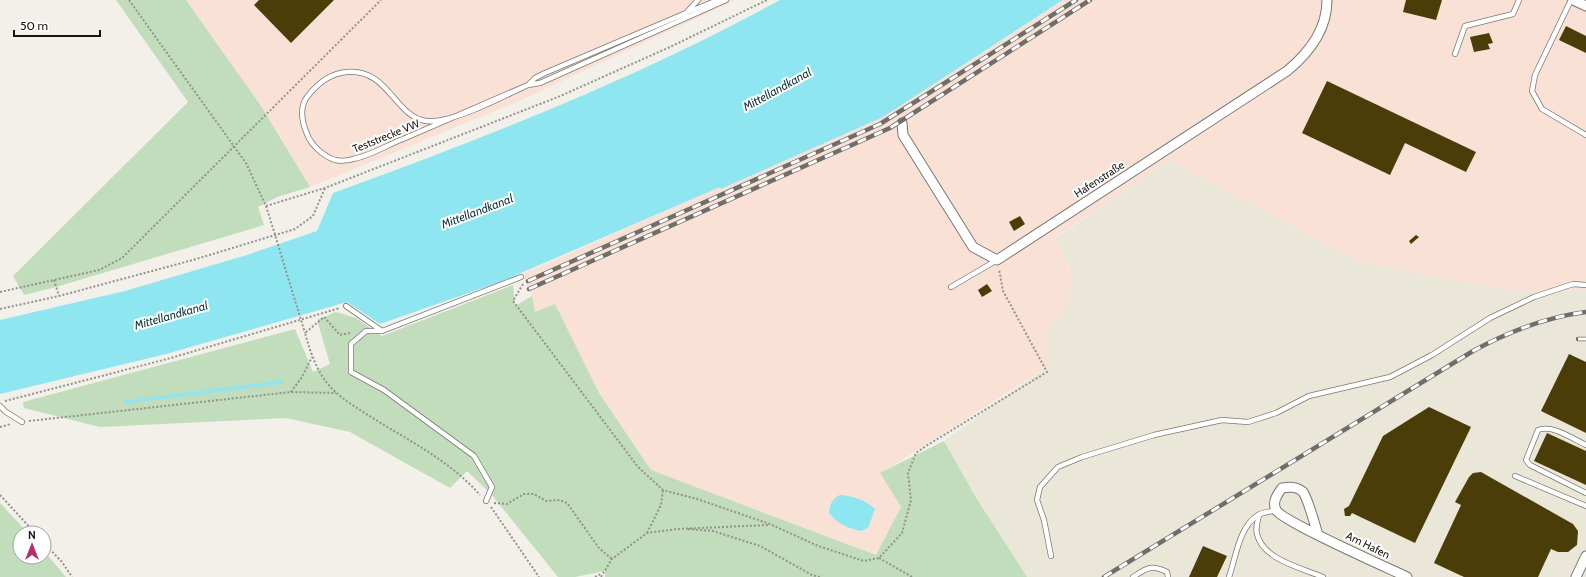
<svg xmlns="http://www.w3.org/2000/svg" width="1586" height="577" font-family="Cabin,sans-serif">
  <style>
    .built { fill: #ebe7d8 }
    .industrial { fill: #f9e1d6 }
    .green { fill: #c1ddbb }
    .water { fill: #8de6f0 }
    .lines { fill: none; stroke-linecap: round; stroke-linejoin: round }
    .stream { stroke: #8de6f0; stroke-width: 3.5 }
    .building { fill: #4a3d08 }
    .lane-casing { stroke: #797871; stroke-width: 6 }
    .street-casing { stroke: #797871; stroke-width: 11 }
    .path { stroke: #94928d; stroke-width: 2; stroke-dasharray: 2 2; stroke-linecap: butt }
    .lane { stroke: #fff; stroke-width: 4.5 }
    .street { stroke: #fff; stroke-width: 9 }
    .rail-casing { stroke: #706e6a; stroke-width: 4.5 }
    .rail { stroke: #fff; stroke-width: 3; stroke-dasharray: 9; stroke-linecap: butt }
    .path-bridge { stroke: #94928d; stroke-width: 2; stroke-dasharray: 2 2; stroke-linecap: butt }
    .labels { text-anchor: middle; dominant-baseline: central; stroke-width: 4; stroke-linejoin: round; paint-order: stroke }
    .street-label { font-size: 11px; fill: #171613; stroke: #fff }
    .water-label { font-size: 12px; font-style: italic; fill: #0d383d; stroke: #fff }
  </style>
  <rect width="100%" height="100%" fill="#f2f0e9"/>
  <path class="built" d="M1586,18V577H1027L975,496L944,441L1041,371L880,474L535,312L532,296L522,274L529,271L980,270L1043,370L1050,365L1043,334L1068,303L1071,272L1055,239L1170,160L1363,263Z"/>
  <g class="industrial">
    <path d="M186,0H736L517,102L310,187L261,106Z"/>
    <path d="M1064,0H1586V290L1518,292L1362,263L1170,160L1055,238L1071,272L1073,287L1068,303L1044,334L1050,365L880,473L901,507L877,555L651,470L599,393L555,304L535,312L532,296L522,274L720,187L722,189L883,117Z"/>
  </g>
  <g class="green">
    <path d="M116,0H186L261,106L310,187L277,197L258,207L264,225L56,287L24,295L13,276L188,102Z"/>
    <path d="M513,285L515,306L532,296L535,312L555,304L599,393L651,470L876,555L901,507L880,473L944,441L975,496L1027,577H605V571L575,577H558L492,495L467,471L450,488L350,432L286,418L100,427L24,408L23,402L295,329L313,372L330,364L317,320L336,312L356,318L382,336Z"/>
    <path d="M0,503L28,533H20V557H44V551L66,577H0Z"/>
  </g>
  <g class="water">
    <path d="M780,0H1063L883,117L721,189L720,187L500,282L380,324L347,302L166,354L0,394V320L125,291L247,255L317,231L333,193C485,138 637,78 780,0Z"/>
    <path d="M840,495C853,496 866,500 875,509L868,528L861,531C847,528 838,524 829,513C830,504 832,499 840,495Z"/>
  </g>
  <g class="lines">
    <path class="stream" d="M125,402L282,382"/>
  </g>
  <g class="building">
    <path d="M259,0H334L291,43L254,5Z"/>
    <path d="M1406,0H1442L1436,20L1403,12Z"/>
    <path d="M1566,26L1586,36V53L1559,40Z"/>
    <path d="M1489,33L1493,43L1488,44L1490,49L1474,52L1470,37Z"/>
    <path d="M1327,81L1476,152L1466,172L1405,143L1390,175L1302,133Z"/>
    <path d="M1020,216L1025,224L1014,231L1009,222Z"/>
    <path d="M1416,235L1419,237L1411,244L1409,241Z"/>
    <path d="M987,284L992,291L982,297L978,290Z"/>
    <path d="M1569,354L1586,362V433L1541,411Z"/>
    <path d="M1429,407L1471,427L1415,543L1352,513L1350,516H1345L1344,509L1349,506L1383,436Z"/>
    <path d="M1547,433L1586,451V485L1534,461Z"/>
    <path d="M1481,472L1573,524L1578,531L1577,545L1568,552H1558L1551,549L1538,577H1464L1434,563L1461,505L1455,502L1469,477L1473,473Z"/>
    <path d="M1203,546L1227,556L1217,577H1189Z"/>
  </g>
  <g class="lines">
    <defs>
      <g id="lane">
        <path d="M698,0L686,13L545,73L535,78L528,85C487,103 445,121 403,139C387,145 370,156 353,159C348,161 339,161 335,160C323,156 311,145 307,134C302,122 299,108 307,97C317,84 331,73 347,72C388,68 395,117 426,121C453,124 503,96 528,85L540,83L726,0"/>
        <path d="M1571,0L1535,75L1532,91L1542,109L1586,135"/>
        <path d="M688,12L718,0"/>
        <path d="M1455,54L1465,26L1513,14L1519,0"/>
        <path d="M951,287L997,260"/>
        <path d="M346,306L382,331H366L351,344V372L384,390L474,456L492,487L486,501"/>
        <path d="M382,331L521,277"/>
        <path d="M0,406L6,412L22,422"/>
        <path d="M1586,445C1573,439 1552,424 1538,430L1526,460L1530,465L1586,493"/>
        <path d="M1515,476L1586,506"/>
        <path d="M1259,515C1258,520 1255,528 1257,534C1263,560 1302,568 1323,577"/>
        <path d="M1051,556L1044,520L1037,500L1040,487L1058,467L1082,457L1154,435L1222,420L1248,422L1276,413L1309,396L1390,377L1432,355L1490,318L1534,297L1573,284L1586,285"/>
        <path d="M1133,577C1147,568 1151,564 1167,572L1168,577"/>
        <path d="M1229,577C1236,557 1239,527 1258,515C1263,512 1271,512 1276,510"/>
      </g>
      <g id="street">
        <path d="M1573,0L1586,6"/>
        <path d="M902,123L903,135L973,247L997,260L1287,71C1309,53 1327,30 1327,0"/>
        <path d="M1318,535C1315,525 1308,499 1303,492C1297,486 1289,487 1282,488C1277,495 1272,502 1276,510C1282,521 1388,568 1407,577"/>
        <path d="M1576,577L1586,556"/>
      </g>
    </defs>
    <use href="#lane" class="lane-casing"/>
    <use href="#street" class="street-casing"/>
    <g class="path">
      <path d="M129,0L246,163L266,206L272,225"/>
      <path d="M266,206L325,188L558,97L670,47L767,0"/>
      <path d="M54,280L59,296"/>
      <path d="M523,284L513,301L638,467L663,490L697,499L770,524L818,546L864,561L879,558L902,533L911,500L908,473L916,453L926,446L1047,372L1003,291L999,269"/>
      <path d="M0,292L99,270L122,258L381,0"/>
      <path d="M0,309L59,296L193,260L295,229L313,216L325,188"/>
      <path d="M350,333L340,335L324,317L305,333C310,351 316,369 327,383C341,400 361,410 379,422C415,444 452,463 480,495"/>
      <path d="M291,392L302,377L312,357"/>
      <path d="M5,401L171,358L340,308"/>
      <path d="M29,421L291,392L336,393"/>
      <path d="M0,427L11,424"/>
      <path d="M0,495L35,533"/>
      <path d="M494,503L507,504L524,494H534L546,501L560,500L567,503L599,548L612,559"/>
      <path d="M491,507L539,577"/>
      <path d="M688,529L713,531L760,546L812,575L820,577"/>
      <path d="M647,533L661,505L663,490"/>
      <path d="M44,543L62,562L72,577"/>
      <path d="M879,558L912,577"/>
      <path d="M595,577L601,574"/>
      <path d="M601,577L612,559L647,533L677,529L769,525"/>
    </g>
    <use href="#lane" class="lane"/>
    <use href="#street" class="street"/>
    <defs>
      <g id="rail">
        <path d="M528,281L880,124L1076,0"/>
        <path d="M529,289L890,128L1090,0"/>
        <path d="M1578,339H1586"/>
        <path d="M1104,577L1473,351C1508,332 1546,317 1586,312"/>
      </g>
    </defs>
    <use href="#rail" class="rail-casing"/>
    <use href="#rail" class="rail"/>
    <path class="path-bridge" d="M272,225L305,333"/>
  </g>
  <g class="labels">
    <g class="street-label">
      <text transform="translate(386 136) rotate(-22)">Teststrecke VW</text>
      <text transform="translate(1099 179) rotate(-33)">Hafenstraße</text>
      <text transform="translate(1368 545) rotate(26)">Am Hafen</text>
    </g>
    <g class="water-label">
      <text transform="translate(777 89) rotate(-29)">Mittellandkanal</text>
      <text transform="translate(477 211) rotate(-21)">Mittellandkanal</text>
      <text transform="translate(171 315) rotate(-16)">Mittellandkanal</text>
    </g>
  </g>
  <g transform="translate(32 545)"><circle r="19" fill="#ffffff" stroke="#a2a2a1"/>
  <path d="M0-3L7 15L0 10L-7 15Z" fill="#ba2e67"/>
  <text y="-6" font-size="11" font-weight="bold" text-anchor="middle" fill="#171613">N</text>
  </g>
  <path d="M14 30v6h86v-6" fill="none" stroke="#171613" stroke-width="2"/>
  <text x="20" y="30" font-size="12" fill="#171613" stroke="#ffffff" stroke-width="3" paint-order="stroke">50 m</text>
</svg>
